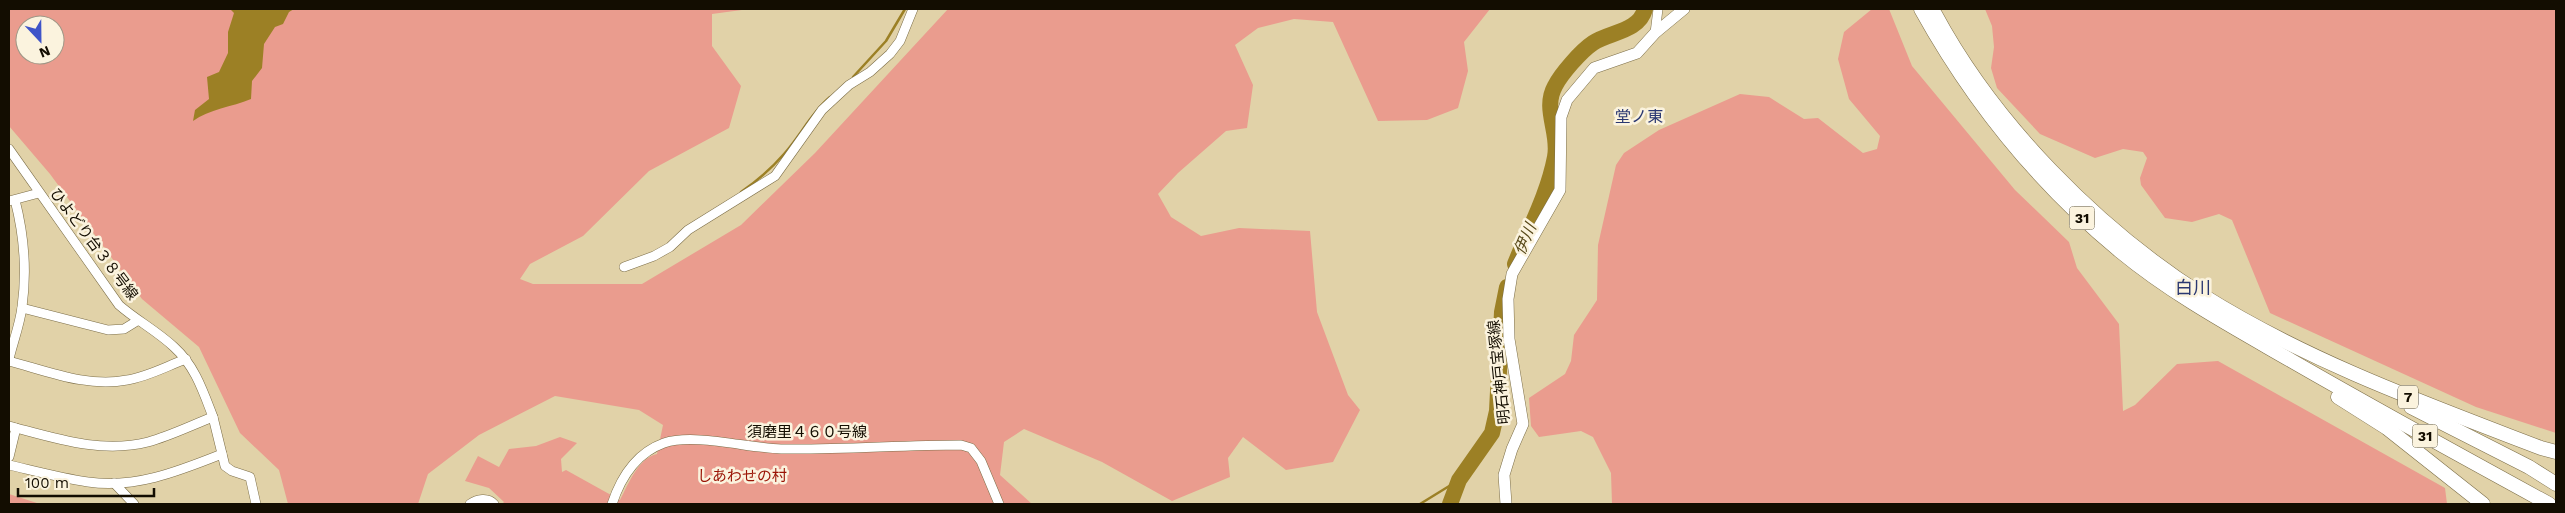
<svg xmlns="http://www.w3.org/2000/svg" width="2565" height="513" font-family="'Work Sans','Noto Sans JP',sans-serif">
  <style>
    .green { fill: #ea9c8e; fill-rule: evenodd }
    .water { fill: #9c8025 }
    .lines { fill: none; stroke-linecap: round; stroke-linejoin: round }
    .stream { stroke: #9c8025; stroke-width: 2.5 }
    .river { stroke: #9c8025; stroke-width: 16 }
    .minor-casing { stroke: #7c6e48; stroke-width: 10 }
    .major-casing { stroke: #7c6e48; stroke-width: 12 }
    .highway-casing { stroke: #7c6e48; stroke-width: 15 }
    .minor { stroke: #fff; stroke-width: 9 }
    .major { stroke: #fff; stroke-width: 11 }
    .highway { stroke: #fff; stroke-width: 14 }
    .labels { text-anchor: middle; dominant-baseline: central; stroke-width: 5; stroke-linejoin: round; paint-order: stroke }
    .shield { fill: #fbf3de; stroke: #595243; stroke-width: 1 }
    .shield-label { font-size: 14px; font-weight: bold; fill: #130d01 }
    .street-label { font-size: 15px; fill: #130d01; stroke: #fbf3de }
    .park-label { font-size: 15px; fill: #9a1405; stroke: #fbf3de }
    .neighbourhood-label { font-size: 16px; fill: #2a3771; stroke: #fbf3de }
    .water-label { font-size: 16px; font-style: italic; fill: #58491a; stroke: #fbf3de }
    .quarter-label { font-size: 18px; fill: #2a3771; stroke: #fbf3de }
  </style>
  <rect width="100%" height="100%" fill="#e1d2a8"/>
  <g class="green">
    <path d="M9,9H749L712,14V46L741,86L729,128L649,171L583,236L530,264L520,279L533,284H642L741,225L815,153L948,9H1490L1464,42L1468,71L1458,108L1427,120L1378,121L1333,22L1294,19L1258,28L1235,45L1253,85L1247,128L1226,131L1178,173L1158,194L1171,217L1201,236L1239,228L1310,231L1317,312L1348,395L1360,410L1333,462L1286,470L1243,437L1228,458L1230,477L1172,501L1102,462L1024,429L1004,442L1000,475L1032,504H502L504,502L489,488L465,481L478,456L499,467L509,449L536,446L560,437L577,443L561,459L562,472L566,470L620,500C628,485 638,458 657,454L663,425L639,410L555,396L479,435L428,474L418,504H288L279,470L240,433L199,347L142,299L50,174L9,126ZM25,25H55V55H25Z"/>
    <path d="M1872,9H1889L1912,66L2015,190L2069,242L2077,268L2119,324L2123,411L2135,405L2177,364L2218,361L2445,488L2447,504H1612L1611,473L1593,437L1581,431L1539,437L1531,426L1529,398L1565,374L1571,361L1574,335L1597,300L1598,245L1616,165L1624,153L1659,130L1740,94L1769,97L1804,119L1818,118L1863,153L1877,149L1880,136L1849,99L1838,59L1844,32Z"/>
    <path d="M1985,9H2556V433L2476,407L2270,313L2232,220L2219,214L2192,222L2165,218L2141,185L2140,178L2147,158L2143,152L2123,149L2095,158L2040,134L1997,88L1991,68L1994,47L1992,26Z"/>
    <path d="M9,494L40,504H9Z"/>
  </g>
  <path class="water" d="M230,9H294L289,12L283,24L275,27L264,44L262,68L252,81L251,99C232,107 209,109 193,121L195,110L209,99L207,77L219,72L228,53V32L234,13Z"/>
  <g class="lines">
    <g class="stream">
      <path d="M853,77L886,41L905,9"/>
      <path d="M741,192C757,181 771,169 784,154C801,135 811,113 830,97"/>
      <path d="M1420,504L1459,480"/>
    </g>
    <g class="river">
      <path d="M1515,264C1529,229 1548,194 1555,157C1560,133 1542,109 1555,86C1561,74 1581,51 1593,43C1609,32 1639,32 1645,9"/>
      <path d="M1450,504L1459,480L1492,433L1497,411L1502,312L1507,287"/>
    </g>
    <defs>
      <g id="minor">
        <path d="M1655,33L1658,9"/>
        <path d="M9,149L119,305C136,320 157,331 174,347C195,366 203,391 213,417C192,425 170,436 148,442C101,454 55,438 9,426"/>
        <path d="M9,201L39,193"/>
        <path d="M624,267L654,256L670,247L688,230L775,176L822,110L849,85L870,72L890,54L900,41L913,9"/>
        <path d="M22,308L108,330L124,329L137,321"/>
        <path d="M9,359C13,342 20,324 22,307C27,271 24,235 15,200"/>
        <path d="M9,361C47,371 88,388 127,380C147,377 167,366 186,359"/>
        <path d="M213,417L225,466L232,471L250,477L256,504"/>
        <path d="M9,457L16,428"/>
        <path d="M9,465C35,471 61,478 88,482C135,489 179,471 222,454"/>
        <path d="M114,483L134,504"/>
        <path d="M470,504C477,499 488,497 494,504"/>
        <path d="M612,504C621,477 636,453 664,443C694,433 748,448 781,449C841,450 901,445 961,445L971,448L981,461L999,504"/>
      </g>
      <path id="major" d="M1506,504L1504,475L1512,449L1523,424L1509,339L1508,299L1512,274L1560,190L1561,117L1567,100L1594,68L1637,53L1655,33L1684,9"/>
      <g id="highway">
        <path d="M1921,9C1972,101 2039,184 2120,251C2172,294 2233,327 2292,361C2377,410 2463,457 2549,504"/>
        <path d="M1935,14C1994,124 2097,228 2202,295C2307,361 2426,404 2541,448L2556,452"/>
        <path d="M2338,397L2387,428L2483,504"/>
        <path d="M2411,407L2529,467L2556,484"/>
      </g>
    </defs>
    <use href="#minor" class="minor-casing"/>
    <use href="#major" class="major-casing"/>
    <use href="#highway" class="highway-casing"/>
    <use href="#minor" class="minor"/>
    <use href="#major" class="major"/>
    <use href="#highway" class="highway"/>
  </g>
  <g class="labels">
    <g class="shield">
      <rect x="2069.5" y="206.5" width="25" height="23" rx="4"/>
      <rect x="2398" y="385.5" width="20" height="23" rx="4"/>
      <rect x="2412.5" y="424.5" width="25" height="23" rx="4"/>
    </g>
    <g class="shield-label">
      <text x="2082" y="218">31</text>
      <text x="2408" y="397">7</text>
      <text x="2425" y="436">31</text>
    </g>
    <g class="street-label">
      <text transform="translate(94 244) rotate(53)">ひよどり台３８号線</text>
      <text transform="translate(1499 372) rotate(-96)">明石神戸宝塚線</text>
      <text x="807" y="432">須磨里４６０号線</text>
    </g>
    <g class="park-label">
      <text x="742" y="476">しあわせの村</text>
    </g>
    <g class="neighbourhood-label">
      <text x="1639" y="116">堂ノ東</text>
    </g>
    <g class="water-label">
      <text transform="translate(1525 239) rotate(-67)">伊川</text>
    </g>
    <g class="quarter-label">
      <text x="2193" y="287">白川</text>
    </g>
  </g>
  <rect width="2565" height="513" fill="none" stroke="#130d01" stroke-width="20"/>
  <g transform="translate(40 40) rotate(158)"><circle r="24" fill="#fbf3de" stroke="#9e9786"/>
  <path d="M0-4L9 19L0 12L-9 19Z" fill="#3f54c8"/>
  <text y="-8" font-size="14" font-weight="bold" text-anchor="middle" fill="#130d01">N</text>
  </g>
  <path d="M18 488v8h136v-8" fill="none" stroke="#130d01" stroke-width="2.5"/>
  <text x="25" y="488" font-size="15" fill="#130d01" stroke="#fbf3de" stroke-width="4" paint-order="stroke">100 m</text>
</svg>
